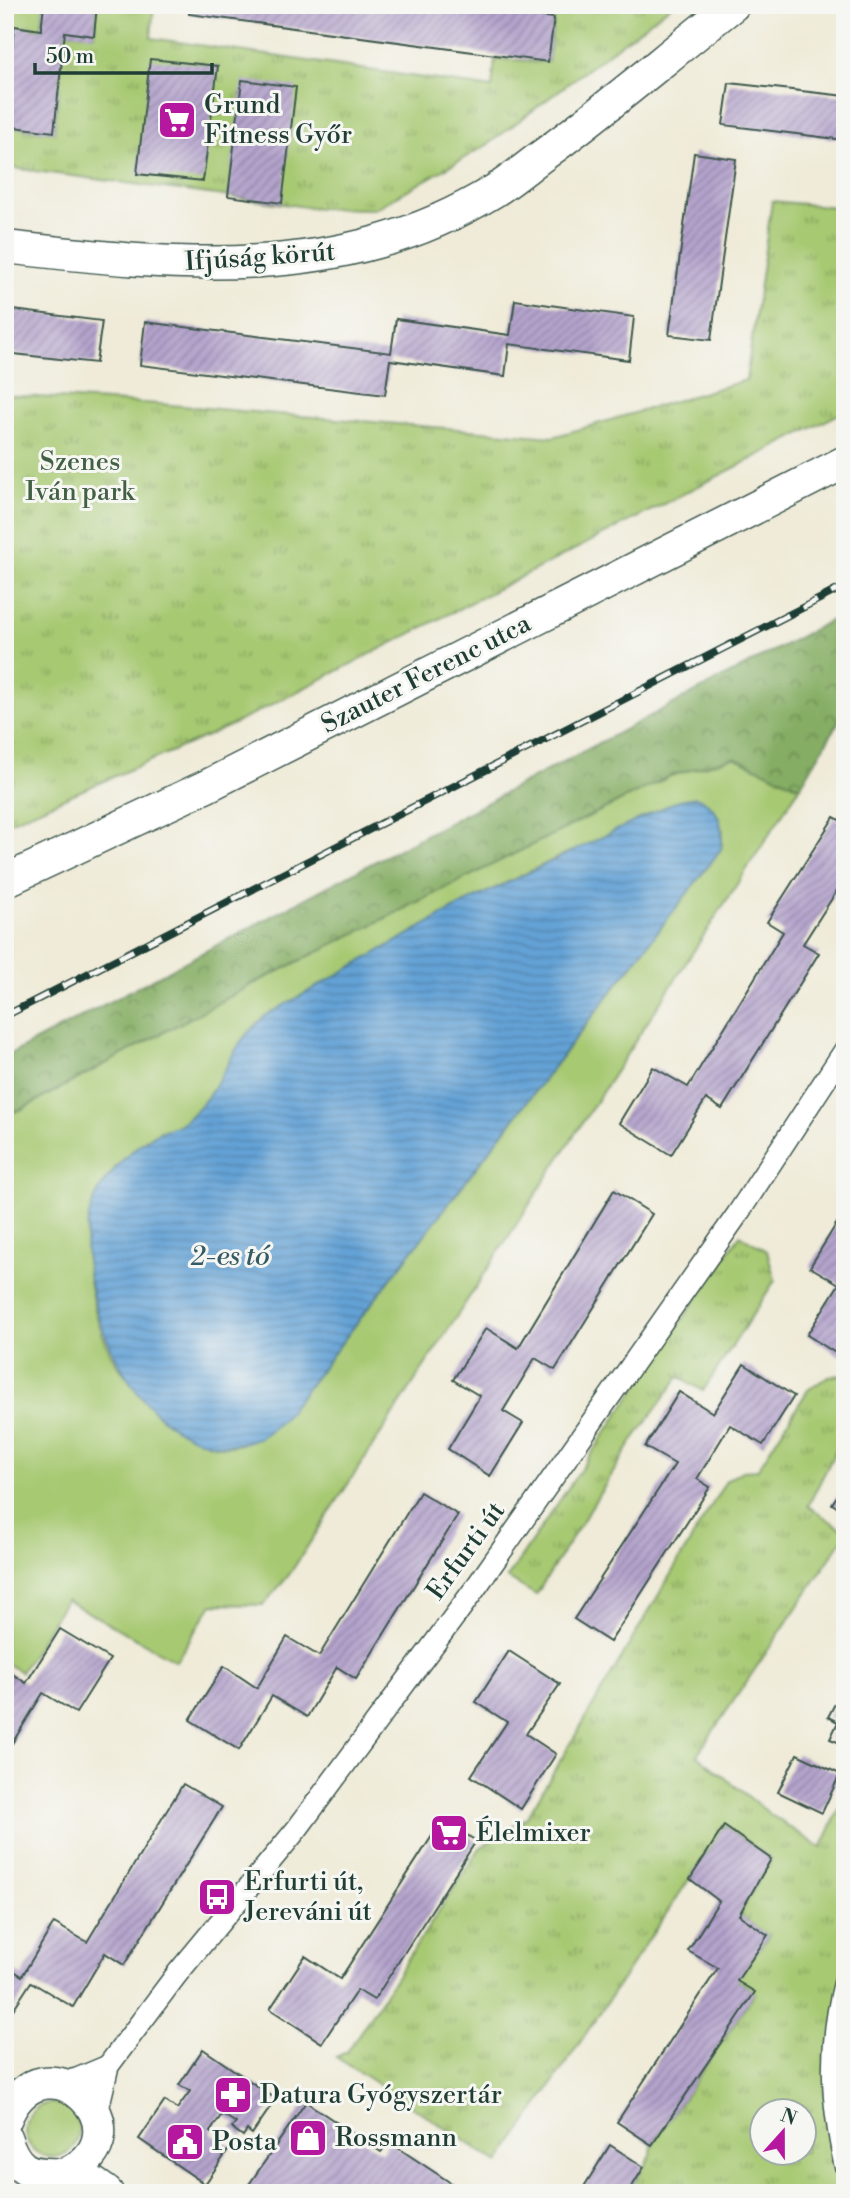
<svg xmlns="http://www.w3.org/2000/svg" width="850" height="2198" font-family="'Libre Bodoni',serif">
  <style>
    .grass { fill: #a7c972; stroke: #638353; stroke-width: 2; fill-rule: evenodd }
    .forest { fill: url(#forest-crowns); stroke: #52754c; stroke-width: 2 }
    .park { fill: url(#park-tufts); stroke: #638353; stroke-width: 2; fill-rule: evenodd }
    .water { fill: url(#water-rules); stroke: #427085; stroke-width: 2 }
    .building { fill: url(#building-hatch) }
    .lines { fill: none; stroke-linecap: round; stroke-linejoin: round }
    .street-casing { stroke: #3e574d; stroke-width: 24 }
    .secondary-casing { stroke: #3e574d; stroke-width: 35 }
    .street { stroke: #fff; stroke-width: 21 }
    .secondary { stroke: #fff; stroke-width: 32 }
    .rail-casing { stroke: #1f3d34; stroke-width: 8 }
    .rail { stroke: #f6f6f2; stroke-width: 5; stroke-dasharray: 16; stroke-linecap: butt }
    .labels { text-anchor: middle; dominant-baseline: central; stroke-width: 6; stroke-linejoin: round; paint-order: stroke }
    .poi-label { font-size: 26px; fill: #1f3d34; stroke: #f6f6f2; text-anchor: start }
    .street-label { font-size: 26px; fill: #1f3d34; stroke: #f6f6f2 }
    .park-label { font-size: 26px; fill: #416044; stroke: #f6f6f2 }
    .water-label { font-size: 28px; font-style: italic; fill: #345b65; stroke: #f6f6f2 }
  </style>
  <defs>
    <pattern id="forest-crowns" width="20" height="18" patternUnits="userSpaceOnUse" patternTransform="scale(1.75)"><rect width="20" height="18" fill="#85ad64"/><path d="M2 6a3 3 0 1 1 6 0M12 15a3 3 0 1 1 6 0" fill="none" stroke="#6c8e53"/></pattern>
    <pattern id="park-tufts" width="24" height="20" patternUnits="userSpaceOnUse" patternTransform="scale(1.75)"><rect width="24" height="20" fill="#a7c972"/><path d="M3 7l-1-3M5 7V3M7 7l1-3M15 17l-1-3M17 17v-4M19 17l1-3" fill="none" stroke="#87a45e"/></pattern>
    <pattern id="water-rules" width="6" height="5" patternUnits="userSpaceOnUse" patternTransform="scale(1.75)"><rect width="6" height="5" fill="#64a2d6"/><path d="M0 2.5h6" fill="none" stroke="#5285ae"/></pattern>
    <pattern id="building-hatch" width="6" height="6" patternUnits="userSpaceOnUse" patternTransform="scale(1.75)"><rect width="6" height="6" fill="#b4a3cc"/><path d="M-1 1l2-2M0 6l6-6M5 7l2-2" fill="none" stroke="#9286a6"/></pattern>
  </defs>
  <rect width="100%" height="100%" fill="#f6f6f2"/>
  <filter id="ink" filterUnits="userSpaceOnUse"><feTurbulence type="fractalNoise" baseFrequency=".0143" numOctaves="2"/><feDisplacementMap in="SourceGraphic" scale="14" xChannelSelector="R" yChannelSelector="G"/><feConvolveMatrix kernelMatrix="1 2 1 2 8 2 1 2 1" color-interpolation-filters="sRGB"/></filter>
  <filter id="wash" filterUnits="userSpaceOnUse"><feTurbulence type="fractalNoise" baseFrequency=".00686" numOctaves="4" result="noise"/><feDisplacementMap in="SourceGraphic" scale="28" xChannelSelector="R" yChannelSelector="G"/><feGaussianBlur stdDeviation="1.57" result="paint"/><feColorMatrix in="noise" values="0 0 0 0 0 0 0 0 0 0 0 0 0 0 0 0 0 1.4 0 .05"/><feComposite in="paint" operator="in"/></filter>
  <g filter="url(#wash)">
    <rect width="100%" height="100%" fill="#efebd8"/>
    <g class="grass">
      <path d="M734,757L800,787L289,1575L263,1605L212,1604L176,1661L66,1600L21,1672L5,1663V1115L22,1109L251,985L670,776ZM723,830L721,849L713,860L283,1419C264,1434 237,1453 210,1444C197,1439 180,1420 169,1411C155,1400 140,1390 127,1377C95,1344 78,1254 91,1210C99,1181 129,1149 155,1134C162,1129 172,1129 180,1124C210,1105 222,1072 240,1044C246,1034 257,1025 265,1016L461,905L569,852Z"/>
      <circle cx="52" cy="2130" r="27"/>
    </g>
    <path class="forest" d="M845,613V711L800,787L734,757L670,776L251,985L22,1109L5,1115V1057Z"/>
    <g class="park">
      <path d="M5,5H44L41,30L14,27L5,106Z"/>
      <path d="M97,5H154L151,38L492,88L495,59L548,62L554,18L458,5H672L487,145L374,209L314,208L5,167V126L54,132L65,32L94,35Z"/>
      <path d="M772,201L845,208V411L232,725L5,824V395L158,404L553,437L746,380Z"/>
      <path d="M740,1235L767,1251L775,1280L703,1391L679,1377L634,1439L536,1595L507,1578Z"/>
      <path d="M845,1375V1432L808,1506L845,1531V1536L697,1755L771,1815L821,1848L845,1797V2193H628L651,2155L652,2145L755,1993L737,1980L768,1936L739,1915L771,1859L725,1826L499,2163L336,2057L347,2052L480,1848L527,1817L726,1481L742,1471L757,1470L808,1390L829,1376ZM762,2110H804V2152H762Z"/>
    </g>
    <path class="water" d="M696,797C720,807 724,825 721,849L283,1419C275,1425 267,1435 258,1438C149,1482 65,1294 91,1209C100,1181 130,1148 156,1134C163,1129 173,1128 180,1124C210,1104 222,1072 240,1043C246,1033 257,1025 265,1016L461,905L679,800Z"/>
    <g id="blocks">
      <g class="building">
        <path d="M44,5H97L94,36L65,32L54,132L5,126L14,26L41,30Z"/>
        <path d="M190,5H453L554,18L548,62L189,14Z"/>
        <path d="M150,59L218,66L203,181L137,174Z"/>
        <path d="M242,80L296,87L282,203L228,196Z"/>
        <path d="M729,83L845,96V140L723,125Z"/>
        <path d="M694,153L736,159L711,340L669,335Z"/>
        <path d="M515,300L634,317L629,360L509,344L505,376L390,360L385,395L140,365L145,322L391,353L396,319L510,335Z"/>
        <path d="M5,309L102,321L96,363L5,353Z"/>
        <path d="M834,817L845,823V878L803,944L819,953L722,1109L706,1099L671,1155L619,1123L653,1067L688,1087L783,932L767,922Z"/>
        <path d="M614,1190L652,1214L555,1370L535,1358L503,1411L523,1423L490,1476L448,1449L480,1396L453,1380L486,1328L518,1348Z"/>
        <path d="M843,1213L845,1214V1359L807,1335L839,1284L810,1267Z"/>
        <path d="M744,1364L794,1396L763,1445L730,1425L697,1479L710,1487L610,1642L574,1619L675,1464L645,1447L679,1392L713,1413Z"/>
        <path d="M842,1488L845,1490V1512L832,1504Z"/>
        <path d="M420,1492L458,1515L356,1679L337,1667L307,1717L272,1696L239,1750L190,1720L224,1666L257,1688L287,1637L319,1656Z"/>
        <path d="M60,1629L110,1659L76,1713L43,1693L11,1745L5,1741V1669L26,1683Z"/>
        <path d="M509,1651L560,1684L526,1734L556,1754L521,1809L471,1776L507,1722L476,1702Z"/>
        <path d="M839,1696L845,1698V1745L830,1739L838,1722L828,1717Z"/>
        <path d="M797,1754L840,1774L822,1813L778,1792Z"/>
        <path d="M183,1784L222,1807L124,1965L105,1953L73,2007L31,1982L5,2022V1965L22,1976L54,1923L87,1942Z"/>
        <path d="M443,1819L476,1841L374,2000L357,1990L322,2043L270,2009L305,1956L340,1979Z"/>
        <path d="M724,1826L771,1859L739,1915L768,1935L737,1981L755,1992L652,2145L617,2122L718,1968L688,1951L719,1901L690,1879Z"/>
        <path d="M203,2049L276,2099L252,2134L247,2130L243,2136L232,2128L236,2123L222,2114L210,2132L231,2146L205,2184L139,2139L165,2101L177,2109L190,2091L179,2085Z"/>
        <path d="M306,2102L381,2152L389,2142L460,2189L458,2193H243Z"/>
        <path d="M610,2145L644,2167L628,2193H580Z"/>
      </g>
    </g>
  </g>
  <g filter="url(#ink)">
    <use href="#blocks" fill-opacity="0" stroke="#3e574d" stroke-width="2"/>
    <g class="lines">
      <defs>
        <g id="street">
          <path d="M845,1981C828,2046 831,2100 845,2165"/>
          <path d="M59,2083L77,2079L108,2066"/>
          <path d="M97,2113L108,2066L177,1974L297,1829L474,1590L737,1215L845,1050"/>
        </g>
        <g id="secondary">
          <path d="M5,247C175,266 341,285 494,191C512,180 529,165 546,153C610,106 670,54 733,5"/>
          <path d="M5,881L207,786L845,462"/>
          <path d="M5,2120C43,2026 156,2133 64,2175"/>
          <path d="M5,2137C21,2187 43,2169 79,2177C89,2179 99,2187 107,2193"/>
        </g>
      </defs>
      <use href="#street" class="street-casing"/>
      <use href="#secondary" class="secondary-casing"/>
      <use href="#street" class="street"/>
      <use href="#secondary" class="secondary"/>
      <defs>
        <path id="rail" d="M5,1016L845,586"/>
      </defs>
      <use href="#rail" class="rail-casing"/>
      <use href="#rail" class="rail"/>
    </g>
  </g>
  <defs>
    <symbol id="supermarket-square" viewBox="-11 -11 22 22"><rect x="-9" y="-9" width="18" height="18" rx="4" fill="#b5179e" stroke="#f6f6f2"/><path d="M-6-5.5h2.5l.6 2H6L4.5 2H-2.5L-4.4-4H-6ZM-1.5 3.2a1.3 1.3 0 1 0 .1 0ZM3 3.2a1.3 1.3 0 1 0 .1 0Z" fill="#fff"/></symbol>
    <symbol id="bus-square" viewBox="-11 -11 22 22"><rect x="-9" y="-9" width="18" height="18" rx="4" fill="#b5179e" stroke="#f6f6f2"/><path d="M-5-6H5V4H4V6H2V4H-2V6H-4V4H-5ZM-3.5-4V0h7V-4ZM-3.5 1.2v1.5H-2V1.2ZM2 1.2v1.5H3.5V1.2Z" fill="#fff"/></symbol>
    <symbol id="pharmacy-square" viewBox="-11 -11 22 22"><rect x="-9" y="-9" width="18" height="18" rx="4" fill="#b5179e" stroke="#f6f6f2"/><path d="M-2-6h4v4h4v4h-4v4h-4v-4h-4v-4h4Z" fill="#fff"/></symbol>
    <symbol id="shop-square" viewBox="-11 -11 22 22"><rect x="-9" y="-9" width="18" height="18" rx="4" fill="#b5179e" stroke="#f6f6f2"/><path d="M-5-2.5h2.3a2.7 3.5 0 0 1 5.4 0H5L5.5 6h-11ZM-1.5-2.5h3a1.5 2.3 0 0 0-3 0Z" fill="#fff"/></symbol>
    <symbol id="civic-square" viewBox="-11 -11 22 22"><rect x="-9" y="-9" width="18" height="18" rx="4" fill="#b5179e" stroke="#f6f6f2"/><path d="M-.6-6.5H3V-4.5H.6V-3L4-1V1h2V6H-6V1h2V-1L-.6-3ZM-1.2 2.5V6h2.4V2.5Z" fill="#fff"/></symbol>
  </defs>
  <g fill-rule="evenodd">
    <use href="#supermarket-square" x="155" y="98" width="44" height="44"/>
    <use href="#supermarket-square" x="427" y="1811" width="44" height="44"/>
    <use href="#bus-square" x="195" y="1875" width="44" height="44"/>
    <use href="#pharmacy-square" x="211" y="2073" width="44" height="44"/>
    <use href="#shop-square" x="286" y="2116" width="44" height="44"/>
    <use href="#civic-square" x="163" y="2120" width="44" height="44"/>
  </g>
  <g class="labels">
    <g class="poi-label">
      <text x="204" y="105">Grund<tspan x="204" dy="30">Fitness Győr</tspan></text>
      <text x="476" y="1833">Élelmixer</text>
      <text x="244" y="1882">Erfurti út,<tspan x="244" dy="30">Jereváni út</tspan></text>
      <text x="260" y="2095">Datura Gyógyszertár</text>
      <text x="335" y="2138">Rossmann</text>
      <text x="212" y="2142">Posta</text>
    </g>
    <g class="street-label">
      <text transform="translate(260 257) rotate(-4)">Ifjúság körút</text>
      <text transform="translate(426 674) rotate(-27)">Szauter Ferenc utca</text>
      <text transform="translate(466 1551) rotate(-54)">Erfurti út</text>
    </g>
    <g class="park-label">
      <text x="80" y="462">Szenes<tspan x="80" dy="30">Iván park</tspan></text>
    </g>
    <g class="water-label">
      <text x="230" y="1256">2-es tó</text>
    </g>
  </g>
  <rect width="850" height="2198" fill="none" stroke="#f6f6f2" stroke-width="28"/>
  <g transform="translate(783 2132) rotate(21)"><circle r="33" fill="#f6f6f2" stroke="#a0aca6" stroke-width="2"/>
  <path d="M0-5L12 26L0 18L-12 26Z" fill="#b5179e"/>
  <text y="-10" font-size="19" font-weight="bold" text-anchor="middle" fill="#1f3d34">N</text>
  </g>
  <path d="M35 63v10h177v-10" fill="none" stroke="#1f3d34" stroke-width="3.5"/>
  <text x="46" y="63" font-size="21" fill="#1f3d34" stroke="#f6f6f2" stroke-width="5" paint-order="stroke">50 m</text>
</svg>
